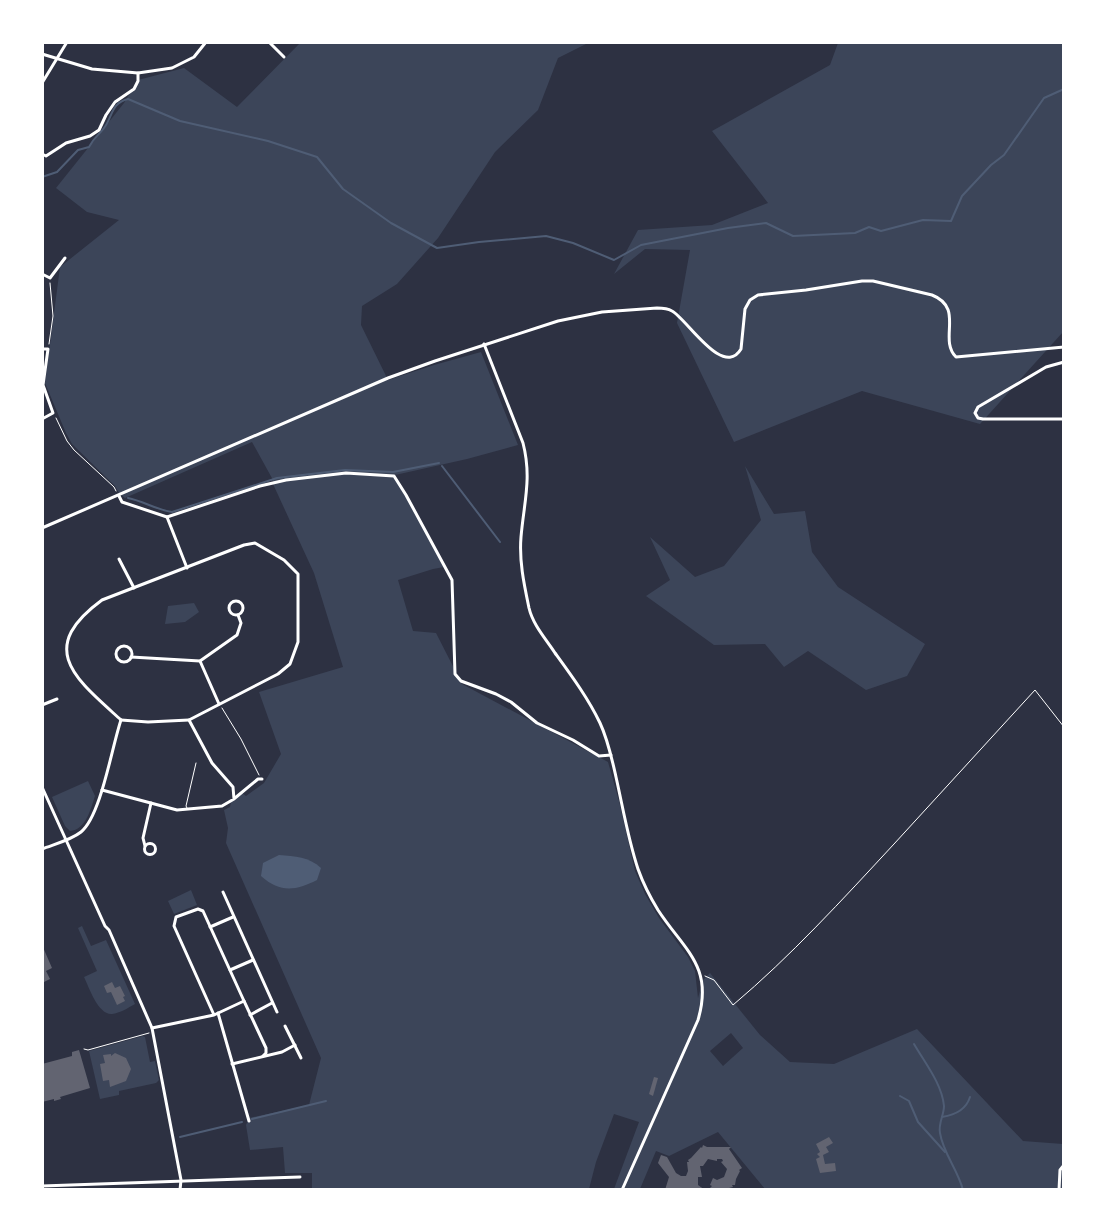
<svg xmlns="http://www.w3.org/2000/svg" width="1106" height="1232" font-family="Barlow,sans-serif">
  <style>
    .green { fill: #3c4559; fill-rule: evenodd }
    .water { fill: #4f5d75 }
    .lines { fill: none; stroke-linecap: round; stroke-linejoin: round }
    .stream { stroke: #4f5d75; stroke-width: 2 }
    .building { fill: #626471 }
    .path { stroke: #fff; stroke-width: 1 }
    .service { stroke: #fff; stroke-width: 1 }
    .minor { stroke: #fff; stroke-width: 3 }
  </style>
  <rect width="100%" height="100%" fill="#2d3142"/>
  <g class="green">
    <path d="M300,43H588L558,58L538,110L495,152L438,238L397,284L362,306L361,325L388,380L434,365L481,352L518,445L467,459L395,475L444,567L433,569L398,580L413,631L436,633L462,684L608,762L619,801L635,871L645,894L659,918L688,957L695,971L698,998L703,980L710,973L760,1035L790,1062L834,1064L917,1029L1023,1141L1063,1144L1062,1189H765L718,1132L669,1156L656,1151L640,1189H614L639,1122L614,1114L596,1162L589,1189H312V1173H285L283,1147L250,1150L246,1125L249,1118L309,1105L321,1058L226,843L228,828L224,810L230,807L231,802L242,793L246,796L264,783L281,754L259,692L343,667L314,573L273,484V480L252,442L125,498L119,493L115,486L72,444L66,433L45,383L60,267L119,220L87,212L56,188L124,103L138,80L184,68L237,107ZM731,1033L743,1048L723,1066L710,1051Z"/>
    <path d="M838,43H1063V332L980,424L862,391L734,442L677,323L690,250L645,249L614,274L638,230L712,225L768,203L712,131L830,65Z"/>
    <path d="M745,466L774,514L805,511L812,552L838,587L925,644L907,676L866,690L808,651L784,667L765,644L714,645L646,596L670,580L650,537L695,577L724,566L761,520Z"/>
    <path d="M194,603L199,612L185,622L165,624L168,606Z"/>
    <path d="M88,781L95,796C91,808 86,830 70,831L65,826L52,797Z"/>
    <path d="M191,890L197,905L174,914L168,901Z"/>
    <path d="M82,926L91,946L106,940L135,1004C128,1008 120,1013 112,1014C98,1015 89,987 84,977L97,971L78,928Z"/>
    <path d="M143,1036L145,1037L150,1062L155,1061L159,1080L156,1083L119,1091V1095L100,1099L89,1051Z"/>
  </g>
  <path class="water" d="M279,855C295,856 309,857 321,868L317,880C295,891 280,893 261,876L263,863Z"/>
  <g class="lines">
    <g class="stream">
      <path d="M42,177L57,172L78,150L89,147C94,137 99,135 104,128C113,116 111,103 128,99L180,121L268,141L317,157L343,189L391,223L437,248L479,242L546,236L573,243L614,260L641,245L728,228L766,223L793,236L855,233L869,227L881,231L923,220L951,221L962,196L991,165L1004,155L1044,98L1064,89"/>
      <path d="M442,466L500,542"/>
      <path d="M128,498C143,501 157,510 172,512L277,478L345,470L393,472L439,463"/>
      <path d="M914,1044C925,1063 942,1084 944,1106C944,1115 938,1124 940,1133C943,1153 958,1170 963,1190"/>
      <path d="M900,1096L909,1101L918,1122L945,1152"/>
      <path d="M942,1117C955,1115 966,1110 970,1097"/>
      <path d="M252,1119L326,1101"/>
      <path d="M180,1137L242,1122"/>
    </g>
  </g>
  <g class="building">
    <path d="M42,945L52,968L46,971L50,979L42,983Z"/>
    <path d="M112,982L115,988L120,986L125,996L123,997L125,1001L117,1005L111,992L107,993L104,986Z"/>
    <path d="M79,1050L90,1088L60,1097L61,1099L54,1101V1099L42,1102V1064L72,1056V1052Z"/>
    <path d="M115,1053L126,1058L131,1069L126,1081L110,1087L109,1080L103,1081L100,1064L105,1063L103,1055L111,1054V1056Z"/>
    <path d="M654,1077L658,1078L653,1096L649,1094Z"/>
    <path d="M829,1137L833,1143L826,1147L829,1152L823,1155L825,1164L835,1163L836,1171L820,1173L816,1159L820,1157L817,1154L820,1152L816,1144Z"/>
    <path d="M703,1145L707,1147H731L729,1149L742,1168L739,1170L740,1171L736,1179L735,1185H732L733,1187L729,1188V1190H708L712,1186L710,1185L713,1178L717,1180L724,1177L727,1169L721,1162L723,1161L722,1159H717V1161L708,1159L703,1166H700L702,1177H698V1185L705,1190H665L669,1177L658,1163L661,1155L667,1157L676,1173L681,1176H686L688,1171L687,1162H689L688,1160L691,1158L701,1147L702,1148Z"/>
  </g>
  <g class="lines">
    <g class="path">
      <path d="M49,344L53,316L50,283"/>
      <path d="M56,418L67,441L74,450L114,487L116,491"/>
      <path d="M222,708L241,739L259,775"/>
      <path d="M705,976L714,980L733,1005C791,956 842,900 894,844C941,793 988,741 1035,690L1064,727"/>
      <path d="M84,1049L88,1050L149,1033"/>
    </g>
    <path class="service" d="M187,808L186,806L196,763"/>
    <g class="minor">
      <path d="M269,42L284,57"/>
      <path d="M42,54L92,69L138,73L172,68L194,57L206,42"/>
      <path d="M42,83L67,42"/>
      <path d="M42,154L46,156L66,143L90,136L99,130L106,115L115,102L134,89L138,81V73"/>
      <path d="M42,274L50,278L65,258"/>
      <path d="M484,344L523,443C532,478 524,502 521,537C519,561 524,584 529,608C533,625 546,639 555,653C571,675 588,698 600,723C608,740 612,759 616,777C623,808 628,839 638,869C643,883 650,897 658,910C684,950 714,966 698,1020L622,1190"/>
      <path d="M42,349H48L43,385L53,413L42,419"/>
      <path d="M1064,362L1046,367L978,407L975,413L978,418L983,419H1064"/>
      <path d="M119,496L122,502L167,517L260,486L286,480L346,473L394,476L406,495L452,580L455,674L461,681L496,694L511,702L537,723L573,740L599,756L611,755"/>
      <path d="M167,517L187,568"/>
      <path d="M42,528L388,378L435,361L558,321L602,312L657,308C662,308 667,308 672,311C687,319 723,379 741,349L745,309L750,300L758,295L806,290L862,281H873L932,295C965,308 938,339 956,357L1064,347"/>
      <path d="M119,559L134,588"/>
      <circle cx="236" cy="608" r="7"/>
      <circle cx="124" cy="654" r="8"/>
      <path d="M131,657L200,661L237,635L241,623L238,615"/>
      <path d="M200,661L219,704"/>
      <path d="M42,705L57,699"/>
      <path d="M121,720L148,722L189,720"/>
      <path d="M42,787L105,926L109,930L152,1028L181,1180L180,1190"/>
      <path d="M102,790L177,810L222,806L234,799L233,787L212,763L189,720L278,674L290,664L298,642V574L284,560L255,543L244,545L102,600C35,649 76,679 121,720"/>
      <path d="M235,798L258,779H262"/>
      <circle cx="150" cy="849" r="5.5"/>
      <path d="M145,846L143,838L151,803"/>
      <path d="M42,849C55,844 71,840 81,832C101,816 112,746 121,720"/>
      <path d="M223,892L277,1012"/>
      <path d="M210,927L233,917"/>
      <path d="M230,970L253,960"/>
      <path d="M244,1001L266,1048V1053L263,1056"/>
      <path d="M218,1013L249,1121"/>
      <path d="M250,1015L272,1003"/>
      <path d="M285,1026L301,1058"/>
      <path d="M152,1028L214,1015L244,1001L203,911L198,909L176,917L174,926L214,1015"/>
      <path d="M232,1064L282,1052L295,1045"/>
      <path d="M42,1186L300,1177"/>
      <path d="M1059,1190L1060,1170L1064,1165"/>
    </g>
  </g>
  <rect width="1106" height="1232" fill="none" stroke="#ffffff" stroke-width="88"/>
</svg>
